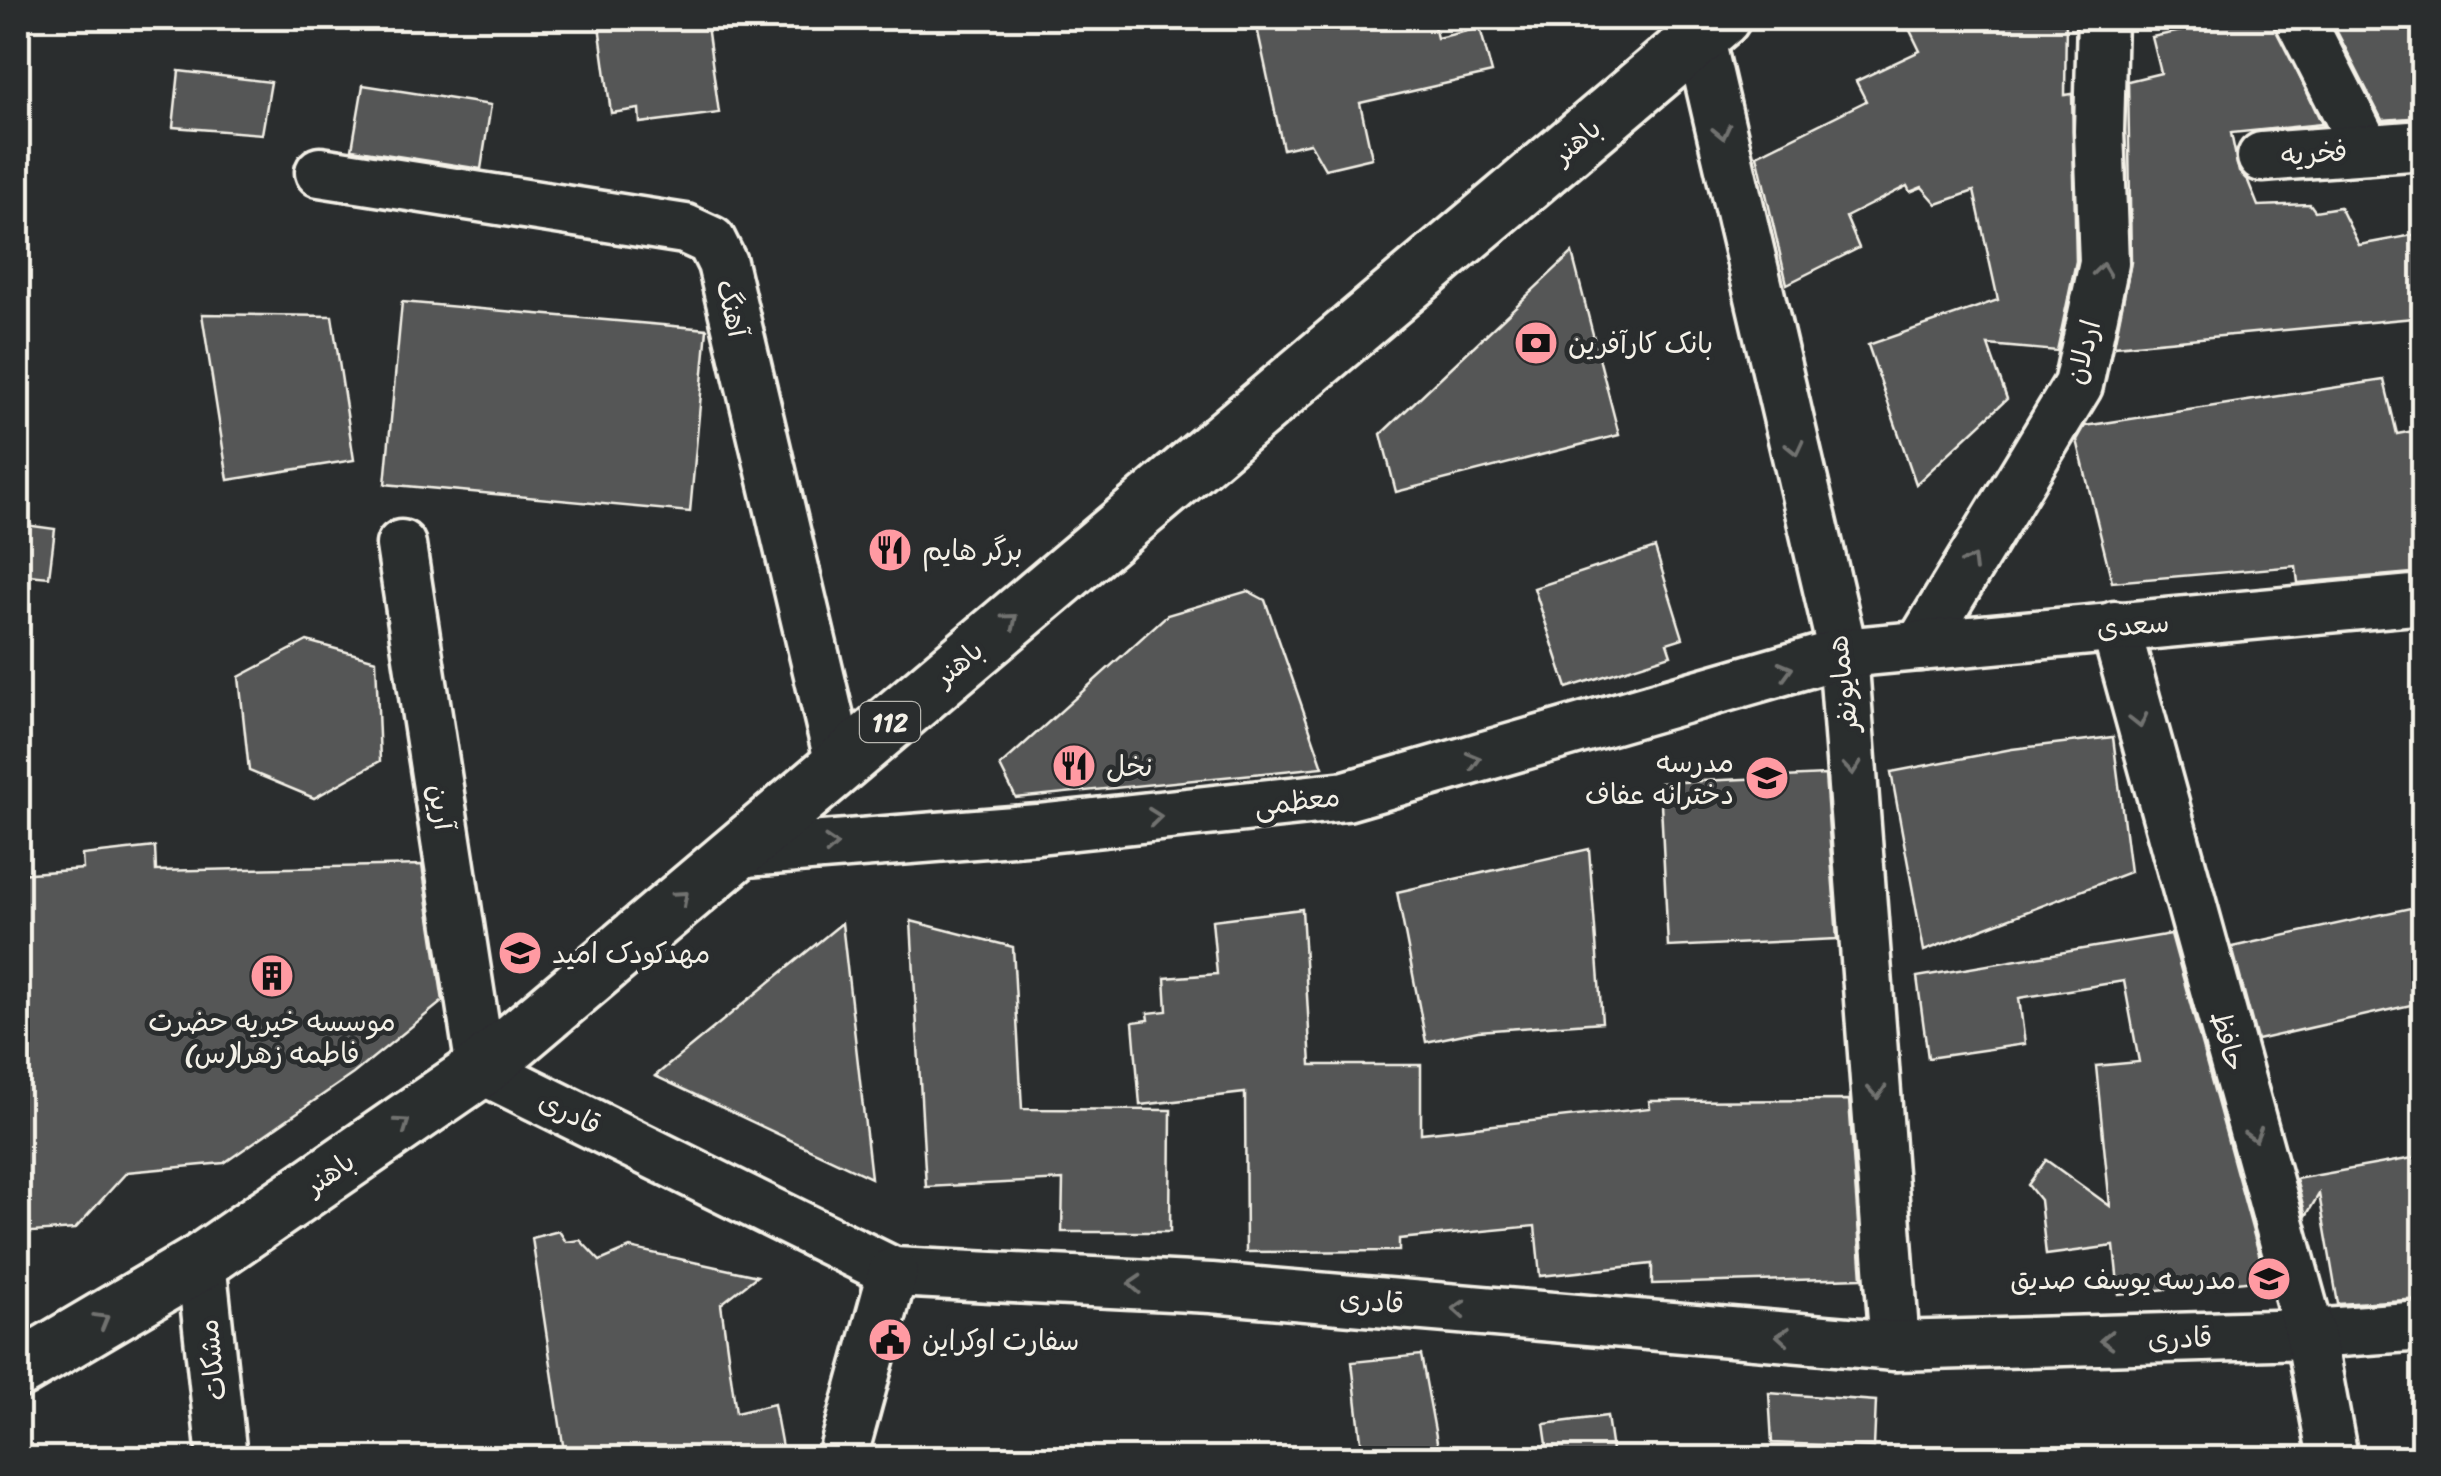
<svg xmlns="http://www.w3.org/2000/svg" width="2441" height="1476" font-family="Sriracha,'Playpen Sans Arabic',sans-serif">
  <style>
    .building { fill: #555756; stroke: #f4f1e8; stroke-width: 2.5 }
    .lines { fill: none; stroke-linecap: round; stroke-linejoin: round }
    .minor-casing { stroke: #f4f1e8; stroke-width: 55 }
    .primary-casing { stroke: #f4f1e8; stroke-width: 62 }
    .minor { stroke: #2a2d2e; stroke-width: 48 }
    .primary { stroke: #2a2d2e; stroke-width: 55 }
    .oneway { stroke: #71726f }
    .labels { text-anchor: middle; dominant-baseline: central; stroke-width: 10; stroke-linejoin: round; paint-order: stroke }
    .shield { fill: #2a2d2e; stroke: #b7b6b0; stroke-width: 2.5 }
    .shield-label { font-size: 25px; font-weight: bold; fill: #f4f1e8 }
    .street-label { font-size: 28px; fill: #f4f1e8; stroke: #2a2d2e }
    .poi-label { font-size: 28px; fill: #f4f1e8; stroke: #2a2d2e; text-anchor: start }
  </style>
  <rect width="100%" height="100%" fill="#2a2d2e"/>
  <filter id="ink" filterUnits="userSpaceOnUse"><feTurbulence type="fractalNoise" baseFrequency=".01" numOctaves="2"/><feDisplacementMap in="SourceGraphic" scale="20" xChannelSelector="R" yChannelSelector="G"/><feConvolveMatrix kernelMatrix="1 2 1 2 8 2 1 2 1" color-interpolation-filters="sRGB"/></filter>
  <g filter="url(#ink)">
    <g class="building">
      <path d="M598,18H706L719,113L640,123L639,109L611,113Z"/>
      <path d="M1255,18H1432L1437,38L1480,28L1492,73L1360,103L1372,158L1325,169L1310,143L1283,149Z"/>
      <path d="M1904,18H2066L2065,95L2072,94L2076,261L2057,351L1988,345L2007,399L1916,484L1868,345L1998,300L1974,191L1937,204L1922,187L1910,192L1907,186L1846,217L1859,248L1787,284L1757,155L1866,101L1856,81L1920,51Z"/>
      <path d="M2245,18H2272L2322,124L2231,133L2239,172L2248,181L2258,206L2310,204L2315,211L2340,207L2359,245L2424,233V317L2114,346L2131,262L2128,81L2161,73L2152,37Z"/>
      <path d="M2330,18H2424V117L2382,120Z"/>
      <path d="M179,71L271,82L262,134L173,127Z"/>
      <path d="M363,85L491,105L481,169L352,149Z"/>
      <path d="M1572,253L1619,435L1396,492L1381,434Z"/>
      <path d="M402,302L707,329L690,512L385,484Z"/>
      <path d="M202,314L332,316L354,460L228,480Z"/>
      <path d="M2384,380L2397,434L2424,429V572L2298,583L2296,566L2112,582L2077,440L2085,426Z"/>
      <path d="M18,524L55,529L49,577L18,574Z"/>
      <path d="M1655,548L1683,638L1667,643L1671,655L1567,688L1534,588Z"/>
      <path d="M1248,591L1265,600L1323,767L1016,798L1000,766L1167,615Z"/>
      <path d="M307,641L376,660L380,761L314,798L249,771L239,677Z"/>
      <path d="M2113,737L2130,872L1924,951L1891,772L2012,749Z"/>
      <path d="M1825,775L1837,939L1668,947L1660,783Z"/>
      <path d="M155,847L156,871L422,865L443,1001L353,1074L224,1163L127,1172L75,1229L18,1233V874L83,869L82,855Z"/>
      <path d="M1589,849L1602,1022L1478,1031L1426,1042L1397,892Z"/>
      <path d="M2424,905V1002L2257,1040L2232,947Z"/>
      <path d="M1302,909L1311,1065H1421V1133L1650,1108L1649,1101L1849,1100L1862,1278L1652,1284V1264L1540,1276L1535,1226L1399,1239V1251L1246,1252L1245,1093L1140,1105L1133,1022L1149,1020L1148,1013L1167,1011L1165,978L1217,974L1212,920Z"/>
      <path d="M911,921L1013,947L1022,1109L1171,1110L1170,1232H1062L1063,1180L926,1187Z"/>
      <path d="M842,923L871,1178L655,1076Z"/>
      <path d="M2171,934L2266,1279L2119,1294L2114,1246L2046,1255L2040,1200L2028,1185L2046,1160L2110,1206L2096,1066L2139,1062L2124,981L2019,998L2025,1044L1928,1058L1917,977Z"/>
      <path d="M2424,1156V1299L2338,1304L2319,1194L2306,1216L2296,1179Z"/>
      <path d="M559,1231L566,1242L580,1240L600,1261L630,1248L757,1276L721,1304L736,1413L774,1404L784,1458H565L532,1238Z"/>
      <path d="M1421,1355L1440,1458H1363L1352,1362Z"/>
      <path d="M1769,1393L1876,1401L1874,1447L1772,1443Z"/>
      <path d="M1607,1416L1613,1458H1549L1544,1424Z"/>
    </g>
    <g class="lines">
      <defs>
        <g id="minor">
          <path d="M1695,18L1843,653L1895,1346"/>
          <path d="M2299,18L2366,149"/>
          <path d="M2262,157L2424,145"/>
          <path d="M320,172L685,229L711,241L722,263L840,764"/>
          <path d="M401,545L481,1069L893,1272L1211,1288L1895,1346L2310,1334L2424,1326"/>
          <path d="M2115,626L2310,1334L2333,1458"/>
          <path d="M1920,646L2078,385L2104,263L2099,131L2102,18"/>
          <path d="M734,853L1038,829L1346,796L1843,653L2424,599"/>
          <path d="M201,1262L222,1458"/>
          <path d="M842,1458L893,1272"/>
        </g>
        <path id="primary" d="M18,1370L201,1262L481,1069L1722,18"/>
      </defs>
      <use href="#minor" class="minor-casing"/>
      <use href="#primary" class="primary-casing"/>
      <use href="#minor" class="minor"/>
      <use href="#primary" class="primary"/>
    </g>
    <defs><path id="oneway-chevron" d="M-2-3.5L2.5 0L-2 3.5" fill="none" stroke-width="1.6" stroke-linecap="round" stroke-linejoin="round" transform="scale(2.5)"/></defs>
    <g class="oneway">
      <use href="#oneway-chevron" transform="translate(1722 132) rotate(77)"/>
      <use href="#oneway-chevron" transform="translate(2102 270) rotate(-83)"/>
      <use href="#oneway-chevron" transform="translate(1795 448) rotate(77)"/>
      <use href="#oneway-chevron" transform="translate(1971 562) rotate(-59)"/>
      <use href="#oneway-chevron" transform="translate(1011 620) rotate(-40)"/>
      <use href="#oneway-chevron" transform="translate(1786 670) rotate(-16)"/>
      <use href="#oneway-chevron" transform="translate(2139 721) rotate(76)"/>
      <use href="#oneway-chevron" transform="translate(1474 760) rotate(-16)"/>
      <use href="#oneway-chevron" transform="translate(1852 768) rotate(85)"/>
      <use href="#oneway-chevron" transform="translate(1155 817) rotate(-6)"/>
      <use href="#oneway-chevron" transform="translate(831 845) rotate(-4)"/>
      <use href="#oneway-chevron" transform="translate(682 897) rotate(-41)"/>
      <use href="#oneway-chevron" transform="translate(1877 1092) rotate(86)"/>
      <use href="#oneway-chevron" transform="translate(403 1124) rotate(-35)"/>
      <use href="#oneway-chevron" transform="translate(2254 1135) rotate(74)"/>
      <use href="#oneway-chevron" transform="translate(1135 1284) rotate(-177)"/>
      <use href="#oneway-chevron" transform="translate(1459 1309) rotate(-175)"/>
      <use href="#oneway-chevron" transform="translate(102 1320) rotate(-30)"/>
      <use href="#oneway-chevron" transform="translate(1783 1336) rotate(-175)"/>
      <use href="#oneway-chevron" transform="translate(2107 1340) rotate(178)"/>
    </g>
  </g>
  <defs>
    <symbol id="bank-disc" viewBox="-11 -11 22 22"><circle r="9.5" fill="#ff9aa2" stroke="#2a2d2e"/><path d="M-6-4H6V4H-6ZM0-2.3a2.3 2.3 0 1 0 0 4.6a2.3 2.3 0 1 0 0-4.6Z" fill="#111"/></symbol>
    <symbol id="restaurant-disc" viewBox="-11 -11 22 22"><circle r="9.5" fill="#ff9aa2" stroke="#2a2d2e"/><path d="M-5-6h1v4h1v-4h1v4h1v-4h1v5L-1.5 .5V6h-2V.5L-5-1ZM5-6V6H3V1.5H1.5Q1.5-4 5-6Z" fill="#111"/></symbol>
    <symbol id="school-disc" viewBox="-11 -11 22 22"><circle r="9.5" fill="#ff9aa2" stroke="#2a2d2e"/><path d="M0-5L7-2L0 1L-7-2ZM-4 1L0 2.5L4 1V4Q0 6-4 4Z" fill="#111"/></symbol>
    <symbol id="building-disc" viewBox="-11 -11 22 22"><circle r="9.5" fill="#ff9aa2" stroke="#2a2d2e"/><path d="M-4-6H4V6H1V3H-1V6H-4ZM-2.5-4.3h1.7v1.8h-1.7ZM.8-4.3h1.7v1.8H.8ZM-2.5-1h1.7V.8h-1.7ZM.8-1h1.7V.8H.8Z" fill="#111"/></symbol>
    <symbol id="civic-disc" viewBox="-11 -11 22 22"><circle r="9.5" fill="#ff9aa2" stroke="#2a2d2e"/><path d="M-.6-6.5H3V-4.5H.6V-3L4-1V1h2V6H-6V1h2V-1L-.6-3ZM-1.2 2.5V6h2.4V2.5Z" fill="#111"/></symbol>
  </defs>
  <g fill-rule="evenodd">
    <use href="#bank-disc" x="1511" y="318" width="50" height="50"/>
    <use href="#restaurant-disc" x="865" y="525" width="50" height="50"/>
    <use href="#restaurant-disc" x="1049" y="741" width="50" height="50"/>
    <use href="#school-disc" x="1742" y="753" width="50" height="50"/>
    <use href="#school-disc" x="495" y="928" width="50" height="50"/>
    <use href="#building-disc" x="247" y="951" width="50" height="50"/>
    <use href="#school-disc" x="2244" y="1254" width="50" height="50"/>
    <use href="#civic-disc" x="865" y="1315" width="50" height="50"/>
  </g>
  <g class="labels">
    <rect class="shield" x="860" y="702" width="60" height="40" rx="8"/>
    <g class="shield-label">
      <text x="890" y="722">112</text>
    </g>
    <g class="street-label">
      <text transform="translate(1577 141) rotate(-40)">باهنر</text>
      <text transform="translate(2314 153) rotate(-4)">فخریه</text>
      <text transform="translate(732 308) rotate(77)">آهنگ</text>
      <text transform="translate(2083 352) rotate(-75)">اردلان</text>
      <text transform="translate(2133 625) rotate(-5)">سعدی</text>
      <text transform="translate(959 663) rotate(-40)">باهنر</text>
      <text transform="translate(1843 684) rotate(-97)">همایونفر</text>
      <text transform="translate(1297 801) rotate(-7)">معظمی</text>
      <text transform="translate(441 807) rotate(81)">آرین</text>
      <text transform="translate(2228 1041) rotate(74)">حافظ</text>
      <text transform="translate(570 1113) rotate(26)">قادری</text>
      <text transform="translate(330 1173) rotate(-35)">باهنر</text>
      <text transform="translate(1372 1301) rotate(5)">قادری</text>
      <text transform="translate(2180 1338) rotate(-2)">قادری</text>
      <text transform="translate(212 1360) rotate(-96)">مشکات</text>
    </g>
    <g class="poi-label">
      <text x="1568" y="343">بانک کارآفرین</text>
      <text x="922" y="550">برگر هایم</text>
      <text x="1734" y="762" text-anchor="end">مدرسه<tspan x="1734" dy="32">دخترانه عفاف</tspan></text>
      <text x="1106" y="766">نخل</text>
      <text x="552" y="953">مهدکودک امید</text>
      <text x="272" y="1021" text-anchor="middle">موسسه خیریه حضرت<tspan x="272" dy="32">فاطمه زهرا(س)</tspan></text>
      <text x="2236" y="1279" text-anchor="end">مدرسه یوسف صدیق</text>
      <text x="922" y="1340">سفارت اوکراین</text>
    </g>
  </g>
  <rect width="2441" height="1476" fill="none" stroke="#2a2d2e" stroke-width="60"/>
  <rect x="30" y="30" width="2381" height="1416" fill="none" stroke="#f4f1e8" stroke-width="4" filter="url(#ink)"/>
</svg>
